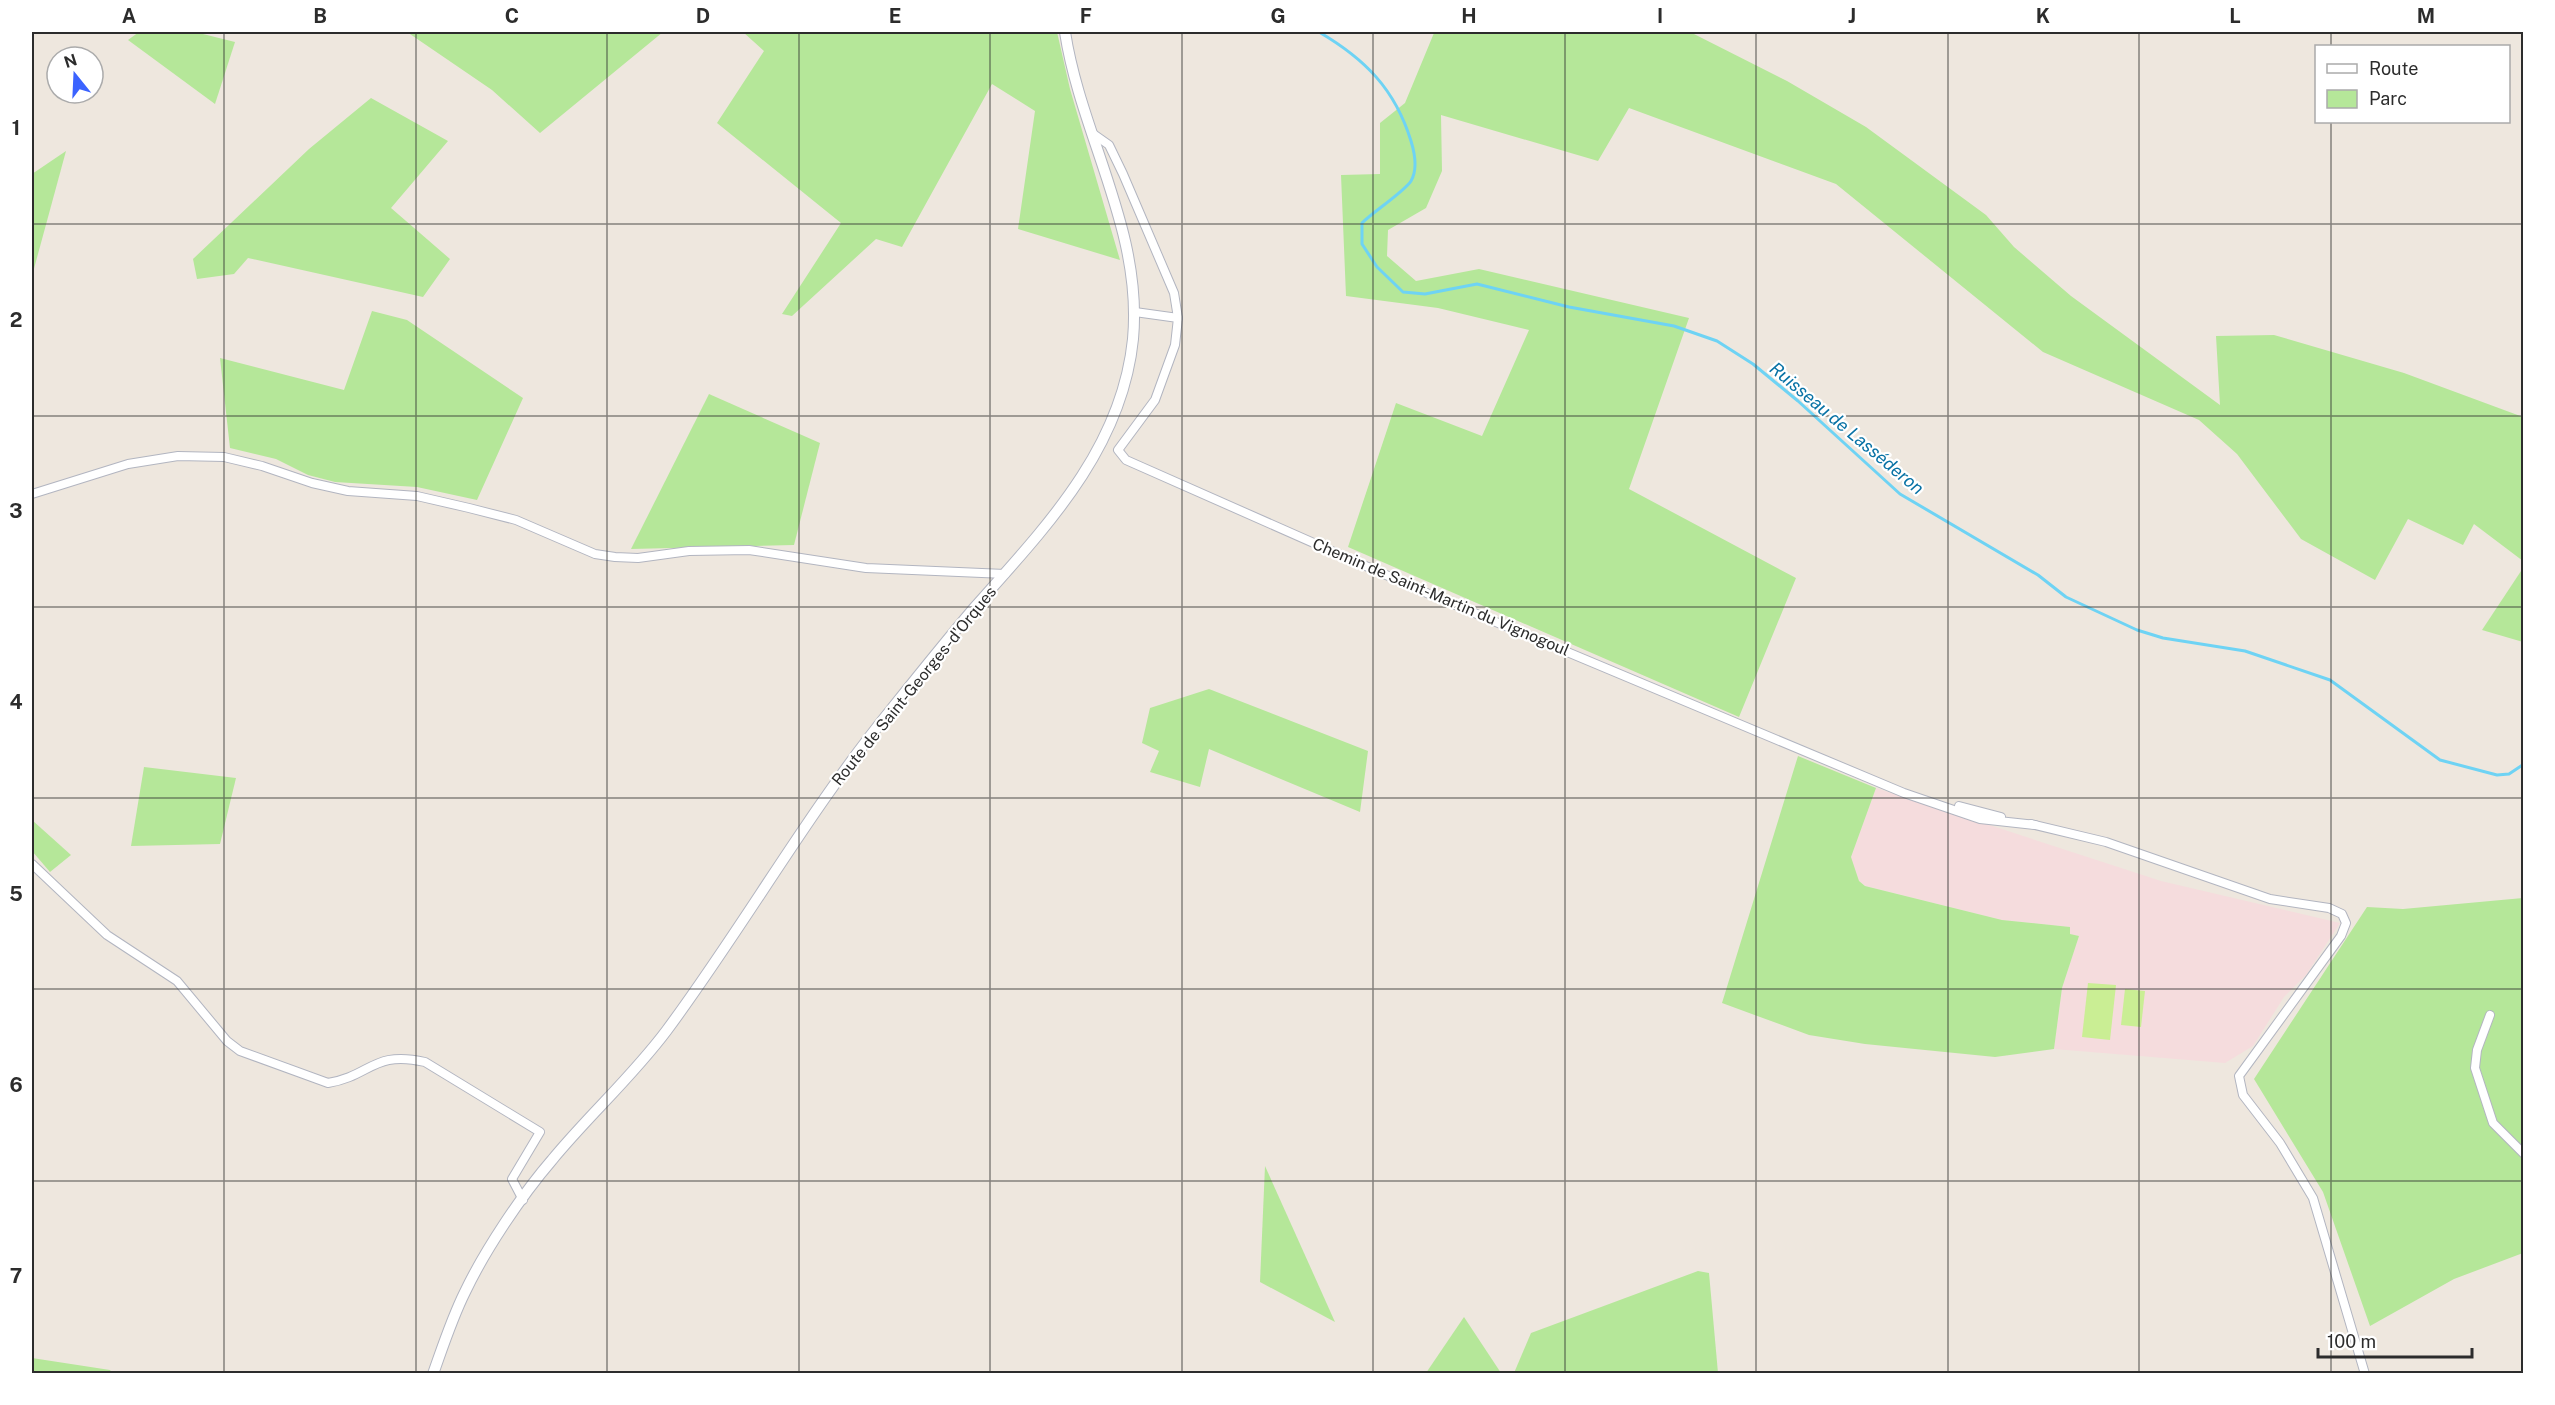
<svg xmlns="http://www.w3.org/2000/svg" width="2555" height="1405" font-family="'Public Sans',sans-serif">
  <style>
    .medical { fill: #f5dcdd }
    .green { fill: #b5e799 }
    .pitch { fill: #caee94 }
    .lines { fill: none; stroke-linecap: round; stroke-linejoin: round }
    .stream { stroke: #6ed3f4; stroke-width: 3 }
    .minor-casing { stroke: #b2b5c0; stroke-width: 10 }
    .tertiary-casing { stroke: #b2b5c0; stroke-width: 12 }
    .minor { stroke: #fff; stroke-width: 8 }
    .tertiary { stroke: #fff; stroke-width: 10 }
    .grid { fill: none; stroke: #2c2c2c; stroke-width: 1.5; stroke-opacity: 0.55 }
    .labels { text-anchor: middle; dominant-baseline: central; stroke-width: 4.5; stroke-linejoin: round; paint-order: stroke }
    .street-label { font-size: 16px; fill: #2c2c2c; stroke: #fff }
    .water-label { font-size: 18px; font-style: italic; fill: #0872a5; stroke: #fff }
    .neatline { fill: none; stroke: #2c2c2c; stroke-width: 2 }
    .grid-label { font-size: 20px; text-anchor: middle; font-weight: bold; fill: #2c2c2c }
  </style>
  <rect width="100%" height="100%" fill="#eee7de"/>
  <path class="medical" d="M1876,788L2161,881L2340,923L2306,975L2284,997L2253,1046L2225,1063L2054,1049L2062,988L2079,936L2069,934L2070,927L2002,920L1866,886L1859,881L1851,857Z"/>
  <g class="green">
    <path d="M139,32H195L235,42L215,104L128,40Z"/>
    <path d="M407,32H663L540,133L492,90Z"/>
    <path d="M743,32H1057L1070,89L1120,260L1018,229L1035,111L992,84L902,247L876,239L792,316L782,314L841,223L717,123L764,51Z"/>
    <path d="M1432,32H1690L1787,81L1866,127L1986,215L2014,247L2071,296L2220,405L2216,336L2274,335L2404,373L2523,417V561L2474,524L2463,545L2408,519L2375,580L2301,539L2237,454L2199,420L2043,352L1836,184L1629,108L1598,161L1441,115L1442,171L1426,208L1388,230L1387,256L1416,281L1479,269L1689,318L1629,489L1796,578L1739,717L1348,547L1396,403L1482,436L1529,330L1438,308L1346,296L1341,175L1380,174V123L1405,103L1434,33Z"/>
    <path d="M371,98L448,141L391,208L450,259L423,297L248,258L234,274L197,279L193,259L309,149Z"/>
    <path d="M66,151L32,276V174Z"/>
    <path d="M372,311L407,320L523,398L477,500L417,487L335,482L308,475L276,459L230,448L220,358L344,390Z"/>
    <path d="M709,394L820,443L794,545L631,549Z"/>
    <path d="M2523,568V642L2482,630Z"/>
    <path d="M1209,689L1368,751L1360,812L1209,749L1200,787L1150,772L1159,751L1142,743L1150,708Z"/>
    <path d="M1798,756L1876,788L1851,857L1859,881L1865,886L2002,920L2070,927V934L2079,936L2062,988L2054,1049L1995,1057L1865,1044L1809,1035L1722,1003Z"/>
    <path d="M144,767L236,778L220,844L131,846Z"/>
    <path d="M32,820L71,855L50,872L32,851Z"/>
    <path d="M2523,898V1253L2454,1279L2370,1326L2323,1192L2254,1079L2367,907L2403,909Z"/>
    <path d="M1265,1166L1335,1322L1260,1282Z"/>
    <path d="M1698,1271L1709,1273L1718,1373H1514L1531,1333Z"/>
    <path d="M1464,1317L1501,1373H1426Z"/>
    <path d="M32,1358L110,1370L112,1373H32Z"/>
  </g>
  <g class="pitch">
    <path d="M2088,983L2116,985L2110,1040L2082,1037Z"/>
    <path d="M2125,989L2145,991L2141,1027L2121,1025Z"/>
  </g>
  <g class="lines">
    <path class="stream" d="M1319,32C1365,59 1395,89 1411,141C1415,154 1418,169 1411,181C1405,191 1373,212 1362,223V244L1377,267L1403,292L1425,294L1477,284L1569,307L1674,326L1717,341L1753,364L1798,401L1900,494L2038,575L2066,597L2137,630L2163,638L2245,651L2330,680L2440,760L2497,775L2509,774L2524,764"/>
    <defs>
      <g id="minor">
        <path d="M1092,133L1109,145L1123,174L1174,293L1178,318"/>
        <path d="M1135,312L1178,318L1175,345L1155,400L1118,450L1126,460L1429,594L1904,793L1980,819L2035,825"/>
        <path d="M32,494L128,464L178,456L224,457L262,466L312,483L348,491L417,496L469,508L516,520L595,554L615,557L638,558L689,551L749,550L866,568L1005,574"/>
        <path d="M1959,806L2001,817"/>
        <path d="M2031,824L2106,842L2270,899L2329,908L2342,914L2346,923L2341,936L2239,1076L2243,1095L2280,1143L2313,1198L2365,1374"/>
        <path d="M32,864L107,935L177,981L227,1041L240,1051L328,1083C371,1076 373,1050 425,1062L540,1132L512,1179L523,1200"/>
        <path d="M2490,1015L2477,1050L2475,1068L2493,1123L2524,1154"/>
      </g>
      <path id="tertiary" d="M433,1374C443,1346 452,1318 465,1292C485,1250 521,1196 552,1160C589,1115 632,1077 667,1030C744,926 808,812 890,711C918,676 946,641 975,607C1045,528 1122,449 1133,339C1143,230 1081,136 1065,32"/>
    </defs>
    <use href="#minor" class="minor-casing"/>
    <use href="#tertiary" class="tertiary-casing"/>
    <use href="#minor" class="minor"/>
    <use href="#tertiary" class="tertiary"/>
  </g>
  <path class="grid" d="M224,32V1374M416,32V1374M607,32V1374M799,32V1374M990,32V1374M1182,32V1374M1373,32V1374M1565,32V1374M1756,32V1374M1948,32V1374M2139,32V1374M2331,32V46M2331,122V1374M32,224H2524M32,416H2524M32,607H2524M32,798H2524M32,989H2524M32,1181H2524"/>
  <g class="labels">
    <g class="street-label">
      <text transform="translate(1441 597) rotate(23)">Chemin de Saint-Martin du Vignogoul</text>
      <text transform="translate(914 686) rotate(-51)">Route de Saint-Georges-d'Orques</text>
    </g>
    <g class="water-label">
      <text transform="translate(1847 428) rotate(40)">Ruisseau de Lasséderon</text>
    </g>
  </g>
  <rect width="2555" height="1405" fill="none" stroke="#ffffff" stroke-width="66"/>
  <rect x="2315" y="45" width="195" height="78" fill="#ffffff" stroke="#ababab" stroke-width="1.5"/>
  <rect x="2327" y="64" width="30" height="9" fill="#ffffff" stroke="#ababab" stroke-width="1.5"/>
  <text x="2369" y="75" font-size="18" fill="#2c2c2c">Route</text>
  <rect x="2327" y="90" width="30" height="18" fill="#b5e799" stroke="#ababab" stroke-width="1.5"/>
  <text x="2369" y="105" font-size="18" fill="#2c2c2c">Parc</text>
  <g transform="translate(75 75) rotate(342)"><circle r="28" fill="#ffffff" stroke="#ababab" stroke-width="1.5"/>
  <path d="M0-4.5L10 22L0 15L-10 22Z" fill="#3b63ff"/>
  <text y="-9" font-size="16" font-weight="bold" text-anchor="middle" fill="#2c2c2c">N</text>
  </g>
  <path d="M2318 1348v9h154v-9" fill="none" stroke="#2c2c2c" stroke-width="3"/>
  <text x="2327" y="1348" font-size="18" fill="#2c2c2c" stroke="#ffffff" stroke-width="4.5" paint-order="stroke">100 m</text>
  <rect x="33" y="33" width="2489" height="1339" class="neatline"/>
  <g class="grid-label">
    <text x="129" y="23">A</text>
    <text x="320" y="23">B</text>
    <text x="512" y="23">C</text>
    <text x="703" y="23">D</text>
    <text x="895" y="23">E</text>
    <text x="1086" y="23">F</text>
    <text x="1278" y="23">G</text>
    <text x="1469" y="23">H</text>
    <text x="1660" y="23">I</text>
    <text x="1852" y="23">J</text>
    <text x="2043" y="23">K</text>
    <text x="2235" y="23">L</text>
    <text x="2426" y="23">M</text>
    <text x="16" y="135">1</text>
    <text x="16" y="327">2</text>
    <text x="16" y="518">3</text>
    <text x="16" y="709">4</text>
    <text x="16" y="901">5</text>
    <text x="16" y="1092">6</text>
    <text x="16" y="1283">7</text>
  </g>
</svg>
